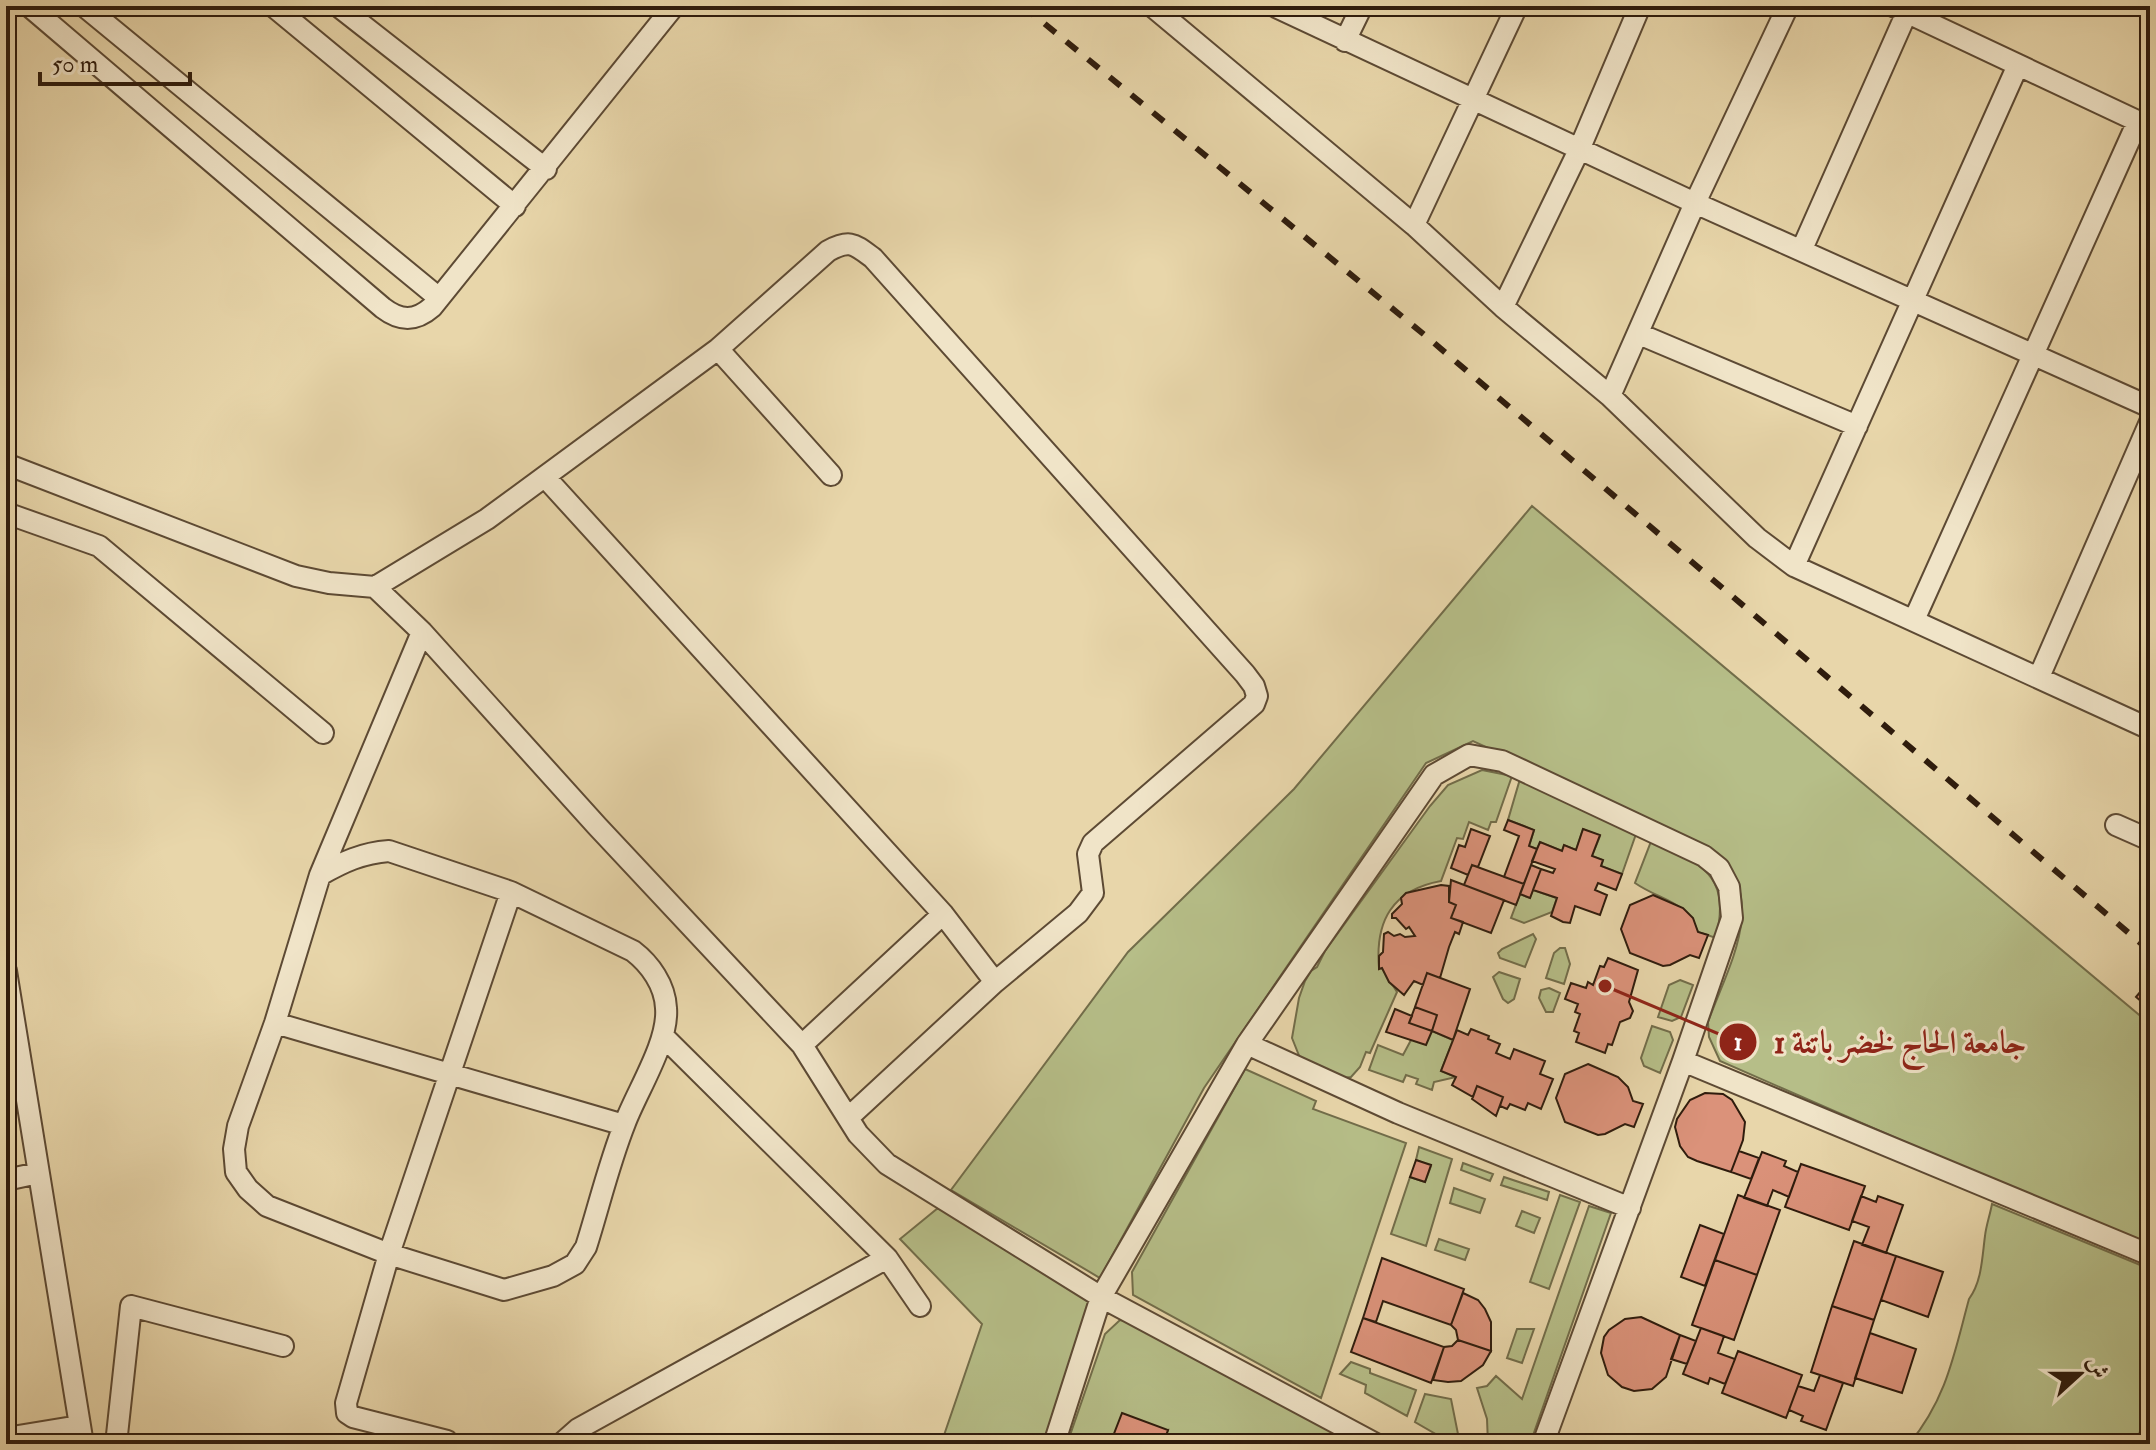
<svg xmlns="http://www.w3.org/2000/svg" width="2156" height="1450" viewBox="0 0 2156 1450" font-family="'IM FELL Double Pica',Amiri,serif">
<rect width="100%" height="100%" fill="#e8d6aa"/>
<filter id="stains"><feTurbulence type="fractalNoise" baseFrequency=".0025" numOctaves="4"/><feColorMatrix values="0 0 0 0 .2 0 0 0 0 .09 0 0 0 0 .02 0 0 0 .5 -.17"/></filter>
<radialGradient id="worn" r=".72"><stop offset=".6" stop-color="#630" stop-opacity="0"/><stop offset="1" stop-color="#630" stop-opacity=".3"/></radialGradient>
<path fill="#b6be88" stroke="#726d4a" stroke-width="2" d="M 1532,506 L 2150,1024 L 2150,1249 L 1720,1061 L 1709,1037 L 1708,1022 C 1728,966 1769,901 1716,852 L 1473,741 L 1426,763 L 1204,1088 L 1100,1278 L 951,1190 L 1128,952 L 1294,789 Z
M 1482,770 L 1512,776 L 1496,822 L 1491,822 L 1488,830 L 1469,822 L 1463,839 L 1457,838 L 1441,881 C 1392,890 1375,921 1379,968 L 1382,968 L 1397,992 L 1370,1053 L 1366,1052 L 1360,1067 L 1351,1077 L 1343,1078 L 1300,1058 L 1292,1038 L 1299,998 L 1305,981 L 1311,971 L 1317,967 L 1325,951 L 1430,806 L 1448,785 Z
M 1520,779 L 1636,834 L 1622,874 L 1601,866 L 1603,860 L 1592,856 L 1600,836 L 1583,829 L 1576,850 L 1564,845 L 1562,851 L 1540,842 L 1537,849 L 1529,846 L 1534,830 L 1508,820 Z
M 1652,839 C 1702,866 1731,873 1716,938 L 1698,932 C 1686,900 1661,901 1635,883 Z
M 1533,890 L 1557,898 L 1552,912 L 1524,923 L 1511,918 L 1520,894 L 1530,898 Z
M 1533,934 L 1536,939 L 1525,967 L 1500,958 L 1498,953 L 1502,949 Z
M 1560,948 L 1565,948 L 1570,964 L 1564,984 L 1546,978 L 1554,953 Z
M 1499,972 L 1520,979 L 1514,999 L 1508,1003 L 1503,999 L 1493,977 Z
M 1680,980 L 1693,985 L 1681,1017 L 1672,1021 L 1658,1017 L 1669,985 Z
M 1549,988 L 1560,993 L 1553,1012 L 1546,1012 L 1539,998 L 1541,990 Z
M 1652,1026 L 1670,1032 L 1673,1040 L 1660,1073 L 1644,1066 L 1641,1058 Z
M 1432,1031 L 1453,1040 L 1441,1071 L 1456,1077 L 1434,1082 L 1432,1090 L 1416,1084 L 1418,1079 L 1406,1075 L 1403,1082 L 1369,1070 L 1378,1045 L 1403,1055 L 1411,1040 Z
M 1245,1069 L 1316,1101 L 1313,1109 L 1406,1143 L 1321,1398 L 1133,1295 L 1132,1272 Z
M 1419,1147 L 1452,1159 L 1426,1246 L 1391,1234 L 1410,1177 L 1425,1182 L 1431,1166 L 1416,1160 Z
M 1463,1163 L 1493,1174 L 1490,1181 L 1461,1170 Z
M 1504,1177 L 1549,1192 L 1547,1200 L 1501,1185 Z
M 1454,1188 L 1485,1199 L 1480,1213 L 1450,1203 Z
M 1560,1195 L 1580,1202 L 1549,1289 L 1530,1282 Z
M 1992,1204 L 2150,1269 L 2150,1399 L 2136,1444 L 1909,1444 C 1947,1398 1954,1354 1969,1299 C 1982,1281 1982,1258 1985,1236 C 1986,1226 1990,1215 1992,1204 Z
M 1589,1206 L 1611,1213 L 1530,1444 L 1488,1444 L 1487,1419 L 1477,1388 L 1487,1386 L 1496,1376 L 1522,1399 Z
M 938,1208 L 1093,1300 L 1045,1444 L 941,1444 L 982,1324 L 900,1239 Z
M 1522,1211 L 1540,1218 L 1534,1233 L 1516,1226 Z
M 1439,1239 L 1469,1249 L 1465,1260 L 1435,1250 Z
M 1120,1320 L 1132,1322 L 1357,1444 L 1163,1444 L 1168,1430 L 1110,1444 L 1067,1444 L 1105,1334 Z
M 1517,1329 L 1534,1329 L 1522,1363 L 1507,1358 Z
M 1351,1362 L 1370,1369 L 1370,1373 L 1416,1390 L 1407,1416 L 1365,1393 L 1366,1385 L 1340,1374 Z
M 1425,1394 L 1451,1399 L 1460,1444 L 1453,1444 L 1415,1422 Z"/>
<path fill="#db927a" stroke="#2f1c0d" stroke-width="2" d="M 1508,820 L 1534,830 L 1529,846 L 1537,849 L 1524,884 L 1504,877 L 1519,836 L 1504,830 Z
M 1471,829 L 1490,836 L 1478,867 L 1472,865 L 1468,875 L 1451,868 L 1459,845 L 1465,847 Z
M 1583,829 L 1600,835 L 1592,856 L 1603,860 L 1601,866 L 1622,874 L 1616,890 L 1598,883 L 1595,890 L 1607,895 L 1600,915 L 1575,906 L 1570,923 L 1563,922 L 1551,916 L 1557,898 L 1533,890 L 1541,869 L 1553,873 L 1555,869 L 1532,861 L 1540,842 L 1562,851 L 1564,845 L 1576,850 Z
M 1472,865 L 1524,884 L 1516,905 L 1464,885 Z
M 1531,865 L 1541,869 L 1530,898 L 1520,894 Z
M 1451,880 L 1504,900 L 1491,933 L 1451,918 L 1456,905 L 1449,902 Z
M 1441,885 L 1449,886 L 1449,902 L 1456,905 L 1451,918 L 1463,922 L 1459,934 L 1455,932 L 1449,947 L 1440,978 L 1427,973 L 1423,985 L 1414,981 L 1404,995 L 1389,982 L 1382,968 L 1379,969 L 1379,956 L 1383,952 L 1384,934 L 1388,932 L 1394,936 L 1400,934 L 1405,937 L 1415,936 L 1409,927 L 1406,929 L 1396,918 L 1392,918 L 1392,914 L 1402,904 L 1401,898 L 1406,893 Z
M 1653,895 L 1683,908 L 1693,918 L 1698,932 L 1708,935 L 1699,958 L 1690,955 L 1670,965 L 1663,966 L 1630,953 L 1621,929 L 1630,905 Z
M 1608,958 L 1638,970 L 1629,1002 L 1633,1011 L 1630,1018 L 1620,1022 L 1612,1045 L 1608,1044 L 1605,1053 L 1576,1042 L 1579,1033 L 1574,1031 L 1580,1014 L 1575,1012 L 1578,1004 L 1565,999 L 1571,983 L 1586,988 L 1588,982 L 1593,985 L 1600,966 L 1604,967 Z
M 1427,973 L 1470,989 L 1453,1040 L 1432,1031 L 1437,1015 L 1415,1007 Z
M 2146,985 L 2150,989 L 2150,1009 L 2136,997 Z
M 1415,1007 L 1437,1015 L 1432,1031 L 1409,1023 Z
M 1395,1009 L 1412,1016 L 1409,1023 L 1432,1031 L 1426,1045 L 1386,1032 Z
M 1471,1029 L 1489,1036 L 1488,1039 L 1500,1044 L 1496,1053 L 1510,1059 L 1514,1049 L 1545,1061 L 1540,1074 L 1553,1079 L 1541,1109 L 1528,1103 L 1525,1110 L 1510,1104 L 1507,1109 L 1500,1106 L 1503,1097 L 1477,1086 L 1473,1097 L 1452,1085 L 1456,1077 L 1441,1071 L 1457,1030 L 1468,1035 Z
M 1588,1064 L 1618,1077 L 1628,1087 L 1633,1101 L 1643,1104 L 1634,1127 L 1625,1124 L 1605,1134 L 1598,1135 L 1565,1122 L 1556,1098 L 1565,1074 Z
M 1477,1086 L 1503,1097 L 1496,1116 L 1472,1099 Z
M 1705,1093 L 1723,1094 L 1732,1100 L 1745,1122 L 1743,1140 L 1731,1172 L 1697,1161 L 1688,1157 L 1680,1146 L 1675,1127 L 1677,1119 L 1690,1100 Z
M 1739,1151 L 1759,1158 L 1751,1179 L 1731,1172 Z
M 1762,1152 L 1786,1161 L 1784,1166 L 1798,1172 L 1789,1197 L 1773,1190 L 1767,1206 L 1744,1198 Z
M 1416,1160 L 1431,1165 L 1425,1182 L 1410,1177 Z
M 1801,1164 L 1865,1186 L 1849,1230 L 1785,1207 Z
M 1738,1195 L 1780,1210 L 1757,1275 L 1715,1260 Z
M 1861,1196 L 1876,1202 L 1878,1196 L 1903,1205 L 1886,1253 L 1862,1245 L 1869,1227 L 1852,1221 Z
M 1700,1225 L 1724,1234 L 1705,1286 L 1681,1277 Z
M 1854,1241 L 1896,1256 L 1874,1320 L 1832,1306 Z
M 1896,1256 L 1943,1272 L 1928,1317 L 1881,1300 Z
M 1382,1258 L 1464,1289 L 1451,1325 L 1383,1301 L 1376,1322 L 1363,1318 Z
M 1715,1260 L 1757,1275 L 1734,1340 L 1692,1325 Z
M 1463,1293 L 1478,1300 L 1485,1309 L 1491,1322 L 1491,1351 L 1458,1340 L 1456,1330 L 1451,1325 Z
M 1832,1306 L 1874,1320 L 1853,1386 L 1811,1372 Z
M 1641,1317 L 1680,1335 L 1666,1377 L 1652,1389 L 1634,1391 L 1622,1387 L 1608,1375 L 1601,1353 L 1604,1337 L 1609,1330 L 1625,1319 Z
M 1363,1318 L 1444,1347 L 1431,1383 L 1351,1352 Z
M 1701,1328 L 1724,1336 L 1718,1353 L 1735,1359 L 1725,1384 L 1710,1378 L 1708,1384 L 1683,1374 Z
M 1870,1333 L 1916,1349 L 1902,1393 L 1855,1378 Z
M 1680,1335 L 1696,1341 L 1687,1364 L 1671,1359 Z
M 1458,1340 L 1491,1351 L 1483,1365 L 1461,1381 L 1448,1382 L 1433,1380 L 1444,1347 L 1452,1346 Z
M 1738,1351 L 1802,1375 L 1786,1418 L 1722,1393 Z
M 1820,1375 L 1843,1383 L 1826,1430 L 1801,1421 L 1803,1416 L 1789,1410 L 1798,1386 L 1814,1391 Z
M 1122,1413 L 1168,1430 L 1163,1444 L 1110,1444 Z"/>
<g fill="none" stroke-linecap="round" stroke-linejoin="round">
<defs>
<path id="minor" d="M 29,6 L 383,308 C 400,321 415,322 432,307 L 674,6
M 84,6 L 439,298
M 273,6 L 515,206
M 338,6 L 546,169
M 1152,6 L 1414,225 L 1503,307 L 1610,396 L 1757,538 L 1794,566 L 2150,729
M 1274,6 L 1695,203 L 2150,407
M 1893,6 L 2150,127
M 1345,41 L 1362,6
M 1414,225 L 1517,6
M 1802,249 L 1907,12
M 1503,307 L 1579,150 L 1640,6
M 1639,334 L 1857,426
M 718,349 L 831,475
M 1610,396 L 1695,203 L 1788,6
M 6,464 L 296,576 L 329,583 L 375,587 L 422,632 L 597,826 L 802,1045 L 858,1134 L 887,1164 L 1101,1297 L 1376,1444
M 545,477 L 943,914 L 995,982
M 6,513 L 99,546 L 323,733
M 1794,566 L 2018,65
M 375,587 L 487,519 L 718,349 L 828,251 C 850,239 854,244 873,258 L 1245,674 L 1254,686 L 1257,696 L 1254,704 L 1093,843 L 1088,854 L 1093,893 L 1078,913 L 995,982 L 849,1117
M 1914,620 L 2138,121
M 2039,677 L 2150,422
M 2116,825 L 2150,840
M 320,875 C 343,862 362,853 389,851 L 511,892 L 633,951 C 650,964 665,985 666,1008 C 669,1042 637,1091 625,1123 C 609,1163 599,1206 586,1247 L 575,1264 L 553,1276 L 504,1290 L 389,1254 L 267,1206 L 248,1189 L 236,1172 L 234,1149 L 238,1126 L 275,1023 L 320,875 L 422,632
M 6,971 L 83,1444
M 275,1023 L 624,1125
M 663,1036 L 887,1258 L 920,1306
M 1247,1044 L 1398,1113 L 1630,1208
M 802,1045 L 943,914
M 1683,1061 L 2150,1255
M 6,1180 L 38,1173
M 6,1438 L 79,1426
M 116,1444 L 131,1306 L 283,1346
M 449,1444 L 447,1441 L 353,1417 L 347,1413 L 346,1403 L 389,1254 L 511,892
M 561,1444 L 578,1429 L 887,1258
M 1054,1444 L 1101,1297 L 1247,1044 L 1434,775 L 1469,755 L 1502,761 L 1704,856 L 1719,868 L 1729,887 L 1732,918 L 1683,1061 L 1543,1444
M 2150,1444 L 2150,1443"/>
</defs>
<use href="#minor" stroke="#5d4a34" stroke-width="24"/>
<use href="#minor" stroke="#f0e4c8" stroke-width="20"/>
<path stroke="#2f1c0d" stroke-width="6" stroke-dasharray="14 14" stroke-linecap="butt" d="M 1023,6 L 1427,337 L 2150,951"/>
</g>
<path fill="none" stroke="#8f2418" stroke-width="3" d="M1605 986L1738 1042"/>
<g fill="#8f2418" stroke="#f0e4c8" stroke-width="3">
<circle cx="1605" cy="986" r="8"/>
<circle cx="1738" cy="1042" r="20"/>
</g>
<g font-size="24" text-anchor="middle" font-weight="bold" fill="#fff">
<text x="1738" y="1050">1</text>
</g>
<g font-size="32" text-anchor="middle" font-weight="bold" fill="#8f2418" stroke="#f0e4c8" stroke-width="6" stroke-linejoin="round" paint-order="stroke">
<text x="1900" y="1053">جامعة الحاج لخضر باتنة 1</text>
</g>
<rect width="2156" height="1450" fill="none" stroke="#e8d6aa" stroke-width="32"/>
<rect x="8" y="8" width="2140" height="1434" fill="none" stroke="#2f1c0d" stroke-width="4"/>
<rect x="16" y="16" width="2124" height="1418" fill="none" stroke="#2f1c0d" stroke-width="2"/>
<g transform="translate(2080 1374) rotate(69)" stroke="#f0e4c8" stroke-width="6" paint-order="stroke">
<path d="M0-6L14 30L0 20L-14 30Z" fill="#2f1c0d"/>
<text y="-12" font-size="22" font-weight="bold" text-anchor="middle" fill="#2f1c0d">ش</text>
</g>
<path d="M40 72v12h150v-12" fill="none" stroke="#2f1c0d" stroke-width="4"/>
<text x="52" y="72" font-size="24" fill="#2f1c0d" stroke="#f0e4c8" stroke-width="6" paint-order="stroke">50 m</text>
<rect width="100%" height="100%" filter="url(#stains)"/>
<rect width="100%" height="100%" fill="url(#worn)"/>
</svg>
